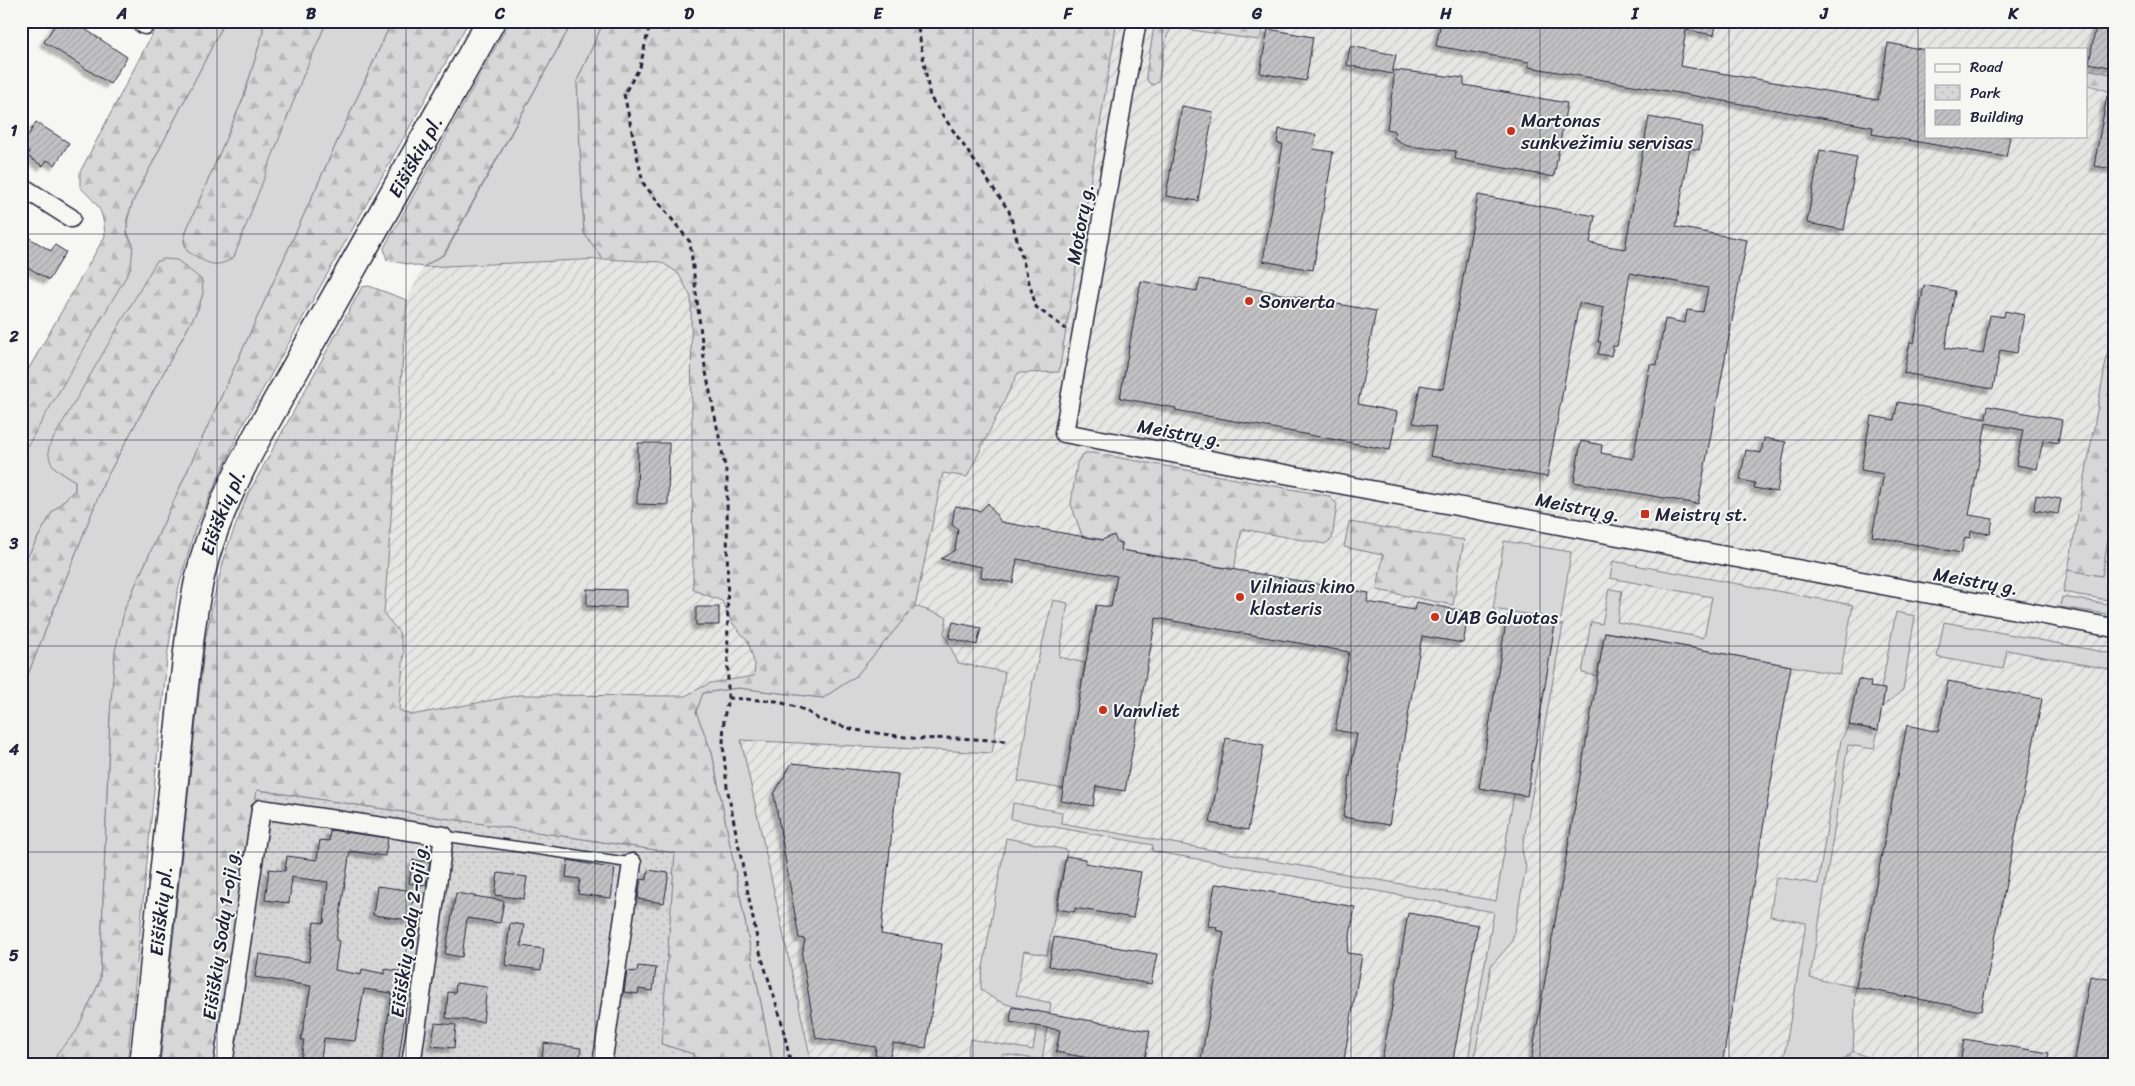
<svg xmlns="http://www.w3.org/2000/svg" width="2135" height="1086" viewBox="0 0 2135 1086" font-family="Sriracha,sans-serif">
<defs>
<pattern id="industrial-furrows" width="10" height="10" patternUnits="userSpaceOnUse" patternTransform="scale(1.25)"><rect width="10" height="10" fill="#e6e6e4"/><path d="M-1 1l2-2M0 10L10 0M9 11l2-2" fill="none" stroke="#c5c5c4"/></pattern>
<pattern id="forest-firs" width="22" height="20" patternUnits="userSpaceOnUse" patternTransform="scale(1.25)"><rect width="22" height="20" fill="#d7d7d7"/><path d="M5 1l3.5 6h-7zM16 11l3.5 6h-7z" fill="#b8b8b9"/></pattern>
<pattern id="park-dots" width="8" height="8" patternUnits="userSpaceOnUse" patternTransform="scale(1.25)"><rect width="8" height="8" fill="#d7d7d7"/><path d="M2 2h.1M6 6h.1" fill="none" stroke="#b8b8b9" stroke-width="1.8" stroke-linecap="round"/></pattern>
<pattern id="building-hatch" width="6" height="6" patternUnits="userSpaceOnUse" patternTransform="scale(1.25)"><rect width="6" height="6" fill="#c2c2c4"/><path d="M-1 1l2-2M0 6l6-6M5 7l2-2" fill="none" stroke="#a6a6a9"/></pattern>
<filter id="shadow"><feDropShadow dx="-4.5" dy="4.5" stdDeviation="1" flood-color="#0004"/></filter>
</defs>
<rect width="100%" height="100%" fill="#f6f6f2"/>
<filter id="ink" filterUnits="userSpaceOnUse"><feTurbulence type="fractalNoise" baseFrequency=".02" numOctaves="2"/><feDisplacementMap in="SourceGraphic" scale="10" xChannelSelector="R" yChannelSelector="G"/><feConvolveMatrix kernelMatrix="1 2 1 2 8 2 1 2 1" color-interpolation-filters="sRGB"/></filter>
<g filter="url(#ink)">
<path fill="url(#industrial-furrows)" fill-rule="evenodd" d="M 1117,21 L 2114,21 L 2114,1065 L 1886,1065 L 1853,1051 L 1838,1065 L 812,1065 L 741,740 L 992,753 L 958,663 L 944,633 L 946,617 L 915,606 L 943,472 L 967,476 L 1018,372 L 1059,372 ZM 1926,49 L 2086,49 L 2086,136 L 1926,136 ZM 1086,453 L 1093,453 L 1329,496 L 1334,499 L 1325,544 L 1242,529 L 1235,569 L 1121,549 L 1122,543 L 1112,536 L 1106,540 Z
M 603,259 L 661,262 L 678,273 L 691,297 L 722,601 L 733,624 L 748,641 L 755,665 L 754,676 L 710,683 L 685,696 L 520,695 L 411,715 L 399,710 L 404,652 L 384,615 L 407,300 L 423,267 Z"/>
<path fill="#d7d7d7" stroke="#7c7c89" d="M 225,21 L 263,21 L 263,33 L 243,99 L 187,229 L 184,241 L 187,251 L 303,76 L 327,21 L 392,21 L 125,608 L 110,715 L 100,981 L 76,1033 L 57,1053 L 54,1065 L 27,1065 L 21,1059 L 21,692 L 104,482 L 198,309 L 203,293 L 54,467 L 75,481 L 75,490 L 53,511 L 21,568 L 21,457 L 133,244 C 123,229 128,217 133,201 Z
M 573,21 L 604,21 L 577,81 L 584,233 L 603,259 L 423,267 L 445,254 Z
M 1504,541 L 1571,552 L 1561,619 L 1493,609 Z
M 2104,560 L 2114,562 L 2114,601 L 2063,592 L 2068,570 L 2101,576 Z
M 1613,561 L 1853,605 L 1840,675 L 1606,632 L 1597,676 L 1582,673 L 1591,622 L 1602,624 L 1609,589 L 1622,591 L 1617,622 L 1704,638 L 1712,597 L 1610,578 Z
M 2062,597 L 2114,605 L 2114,615 L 2060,607 Z
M 1053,600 L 1068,603 L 1059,657 L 1085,663 L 1064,789 L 1018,781 L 1033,681 Z
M 915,606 L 947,617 L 944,633 L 958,663 L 1005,672 L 992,753 L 741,740 L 812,1065 L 773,1065 L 712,753 L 696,712 L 703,693 L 738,688 L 823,698 L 856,676 Z
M 1896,612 L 1915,616 L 1903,690 L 1882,707 L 1885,690 L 1881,689 Z
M 1944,622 L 2114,654 L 2114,670 L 2007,650 L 2003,669 L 1937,657 Z
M 1555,624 L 1563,625 L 1522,850 L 1526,867 L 1512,942 L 1491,966 L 1473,1065 L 1467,1065 L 1494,912 L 1152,851 L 1153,845 L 1011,819 L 1013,803 L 1062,812 L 1061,823 L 1496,901 L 1514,793 L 1527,795 Z
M 1849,725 L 1878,730 L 1874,749 L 1848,745 L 1810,978 L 1856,987 L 1853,1051 L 1838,1065 L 1783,1065 L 1806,923 L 1770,916 L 1776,877 L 1818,884 L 1841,740 Z
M 1006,838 L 1067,850 L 1047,955 L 1024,951 L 1016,995 L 1051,1003 L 1042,1060 L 1003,1054 L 1000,1065 L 966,1065 L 970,1039 L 1033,1050 L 1039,1011 C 1018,1008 996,1004 981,989 L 981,979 Z"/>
<path fill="url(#forest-firs)" stroke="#7c7c89" d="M 159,21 L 225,21 L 133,201 L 127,219 L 127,235 L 133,244 L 131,268 L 21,457 L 21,382 L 105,236 C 103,208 99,206 80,187 L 80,172 Z
M 263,21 L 327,21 L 303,76 L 234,257 C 214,271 206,262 187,251 L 184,241 L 187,229 L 243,99 L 263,33 Z
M 392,21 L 469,21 L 240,430 L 195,529 L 177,594 L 167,658 L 127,1065 L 54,1065 L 57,1053 L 76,1032 L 100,981 L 110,715 L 115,651 L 125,608 Z
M 510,21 L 573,21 L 444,254 L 423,267 L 387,260 L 384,248 Z
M 604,21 L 1117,21 L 1059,372 L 1018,373 L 967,477 L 943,473 L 915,606 L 856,676 L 823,698 L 738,688 L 703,693 L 696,712 L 712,753 L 773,1065 L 692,1065 L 693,1054 L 661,1044 L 674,853 L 257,790 L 218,1065 L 160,1065 L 192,757 L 205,641 L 214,597 L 227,548 L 247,496 L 362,287 L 369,286 L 407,300 L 384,614 L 399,632 L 404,652 L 399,710 L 411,715 L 520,695 L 685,696 L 710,683 L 754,676 L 755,665 L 748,641 L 733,624 L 722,601 L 693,590 L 691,297 L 678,273 L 661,262 L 603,259 L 584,233 L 577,81 Z
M 1155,21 L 1263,21 L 1262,34 L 1258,40 L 1172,27 L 1167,36 L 1158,82 L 1153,85 L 1148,82 L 1146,75 Z
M 2088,69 L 2114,75 L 2114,93 L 2086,84 Z
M 164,259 L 177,260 L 202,280 L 203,293 L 198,309 L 104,482 L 21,692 L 21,568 L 53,511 L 75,490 L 75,481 C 58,470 47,468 49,446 L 156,262 Z
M 2114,317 L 2114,503 L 2102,576 L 2068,570 Z
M 1086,453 L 1093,453 L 1329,496 L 1337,504 L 1332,539 L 1325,544 L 1242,529 L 1234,569 L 1121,550 L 1122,543 L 1116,542 L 1112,536 L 1106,540 L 1082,536 L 1071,504 L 1077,463 L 1081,456 Z
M 1349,522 L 1464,540 L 1453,605 L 1377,590 L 1383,555 L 1344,547 Z
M 1853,1051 L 1886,1065 L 1838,1065 Z"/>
<path fill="url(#park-dots)" stroke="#7c7c89" d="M 257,790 L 675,853 L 661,1044 L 693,1054 L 692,1065 L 218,1065 Z"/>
<path fill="url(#building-hatch)" stroke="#22223b" filter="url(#shadow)" d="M 57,21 L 73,21 L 127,57 L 110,84 L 44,42 Z
M 1441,21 L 1717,21 L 1714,35 L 1686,30 L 1680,66 L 1878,100 L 1888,43 L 1926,50 L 1926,136 L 2010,136 L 2006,157 L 1872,134 L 1873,127 L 1529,67 L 1529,62 L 1436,46 Z
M 2097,21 L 2114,21 L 2114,68 L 2089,63 Z
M 1268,29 L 1313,37 L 1306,81 L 1260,73 Z
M 1350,46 L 1396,55 L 1392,74 L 1347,65 Z
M 1395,70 L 1464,78 L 1464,85 L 1567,103 L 1554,177 L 1455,159 L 1456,151 L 1407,146 L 1394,138 L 1395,131 L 1387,129 Z
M 2107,96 L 2114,97 L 2114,169 L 2094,166 Z
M 1182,106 L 1213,112 L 1198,201 L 1166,196 Z
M 1649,117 L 1703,127 L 1699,150 L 1690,148 L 1676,227 L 1747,240 L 1698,504 L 1574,482 L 1581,441 L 1602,445 L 1601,453 L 1633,459 L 1650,364 L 1657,365 L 1665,319 L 1685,323 L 1687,310 L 1703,312 L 1708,288 L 1630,273 L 1617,346 L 1613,346 L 1611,356 L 1598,354 L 1601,342 L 1598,342 L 1604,308 L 1579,303 L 1547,477 L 1430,456 L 1436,427 L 1413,423 L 1420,385 L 1443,389 L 1478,195 L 1595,216 L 1590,243 L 1625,249 Z
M 36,122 L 69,143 L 55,165 L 47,160 L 43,166 L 27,156 L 30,153 L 21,148 Z
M 1279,129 L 1316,135 L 1313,149 L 1333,152 L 1313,270 L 1263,261 L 1283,144 L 1277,143 Z
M 1820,150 L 1857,157 L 1844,230 L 1807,223 Z
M 26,236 L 51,251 L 55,245 L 66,252 L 49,280 L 21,263 L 21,244 Z
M 1200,279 L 1376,311 L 1358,404 L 1397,412 L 1390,450 L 1175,410 L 1176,408 L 1120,398 L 1141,281 L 1197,291 Z
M 1924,285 L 1955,291 L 1945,348 L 1983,354 L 1990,315 L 2004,317 L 2005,311 L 2024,315 L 2017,353 L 2000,350 L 1993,389 L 1904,373 L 1910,342 L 1914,343 Z
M 1898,402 L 1986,419 L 1988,406 L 2062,420 L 2058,443 L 2043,440 L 2037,469 L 2016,465 L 2023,430 L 1986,423 L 1969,515 L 1993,519 L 1990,534 L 1971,531 L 1970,538 L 1965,537 L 1961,553 L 1872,536 L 1884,474 L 1861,470 L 1871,416 L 1894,420 Z
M 1764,438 L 1786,442 L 1777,492 L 1754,488 L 1755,483 L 1740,480 L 1746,450 L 1761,453 Z
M 638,443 L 669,443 L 668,505 L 637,504 Z
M 2036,495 L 2061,499 L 2058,514 L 2034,510 Z
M 988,503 L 1001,522 L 1102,540 L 1114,535 L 1117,542 L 1122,543 L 1121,550 L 1369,593 L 1367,602 L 1414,610 L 1416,602 L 1469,612 L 1463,643 L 1422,636 L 1389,825 L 1343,817 L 1357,734 L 1335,730 L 1349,652 L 1156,618 L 1125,791 L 1096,786 L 1093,806 L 1061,801 L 1096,605 L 1111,607 L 1117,576 L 1017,559 L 1013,583 L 981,577 L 982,567 L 941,559 L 955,550 L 958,529 L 952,525 L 955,506 L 980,511 Z
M 587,589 L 626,590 L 626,608 L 587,606 Z
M 696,607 L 719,607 L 719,625 L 696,625 Z
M 1507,616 L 1555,624 L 1527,796 L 1479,788 Z
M 953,622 L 981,628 L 977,645 L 949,638 Z
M 1605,632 L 1791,666 L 1722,1065 L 1556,1065 L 1531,1061 Z
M 1858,679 L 1871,682 L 1870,687 L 1885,689 L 1878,730 L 1849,725 Z
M 1948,681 L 2042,699 L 1981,1011 L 1856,987 L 1907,725 L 1938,732 Z
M 1226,738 L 1264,745 L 1248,830 L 1210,823 Z
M 792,763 L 898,774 L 881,934 L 942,944 L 926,1048 L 893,1043 L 890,1057 L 875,1055 L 876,1047 L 816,1038 L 802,956 L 805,939 L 799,938 L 774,794 Z
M 330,830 L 388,838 L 385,856 L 350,851 L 336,940 L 339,941 L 335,970 L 361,975 L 362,969 L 385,974 L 385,969 L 411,973 L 398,1065 L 381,1065 L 392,993 L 364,989 L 355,1041 L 324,1038 L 320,1065 L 300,1065 L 304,1040 L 301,1040 L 311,986 L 255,977 L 259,954 L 309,962 L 314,922 L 324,923 L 328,882 L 292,877 L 289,903 L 265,900 L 269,869 L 285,871 L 287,856 L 317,860 L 320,840 L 329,841 Z
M 1066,856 L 1085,859 L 1085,863 L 1141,872 L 1133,918 L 1075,908 L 1074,912 L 1057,909 Z
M 413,860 L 430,862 L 426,885 L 409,883 Z
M 568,860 L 615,869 L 611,898 L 578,894 L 580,879 L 566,877 Z
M 648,870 L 669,873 L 664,903 L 638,899 L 641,879 L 647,880 Z
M 498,873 L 527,877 L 524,899 L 495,895 Z
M 1215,884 L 1224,885 L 1225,884 L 1355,907 L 1347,953 L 1362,955 L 1343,1065 L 1200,1065 L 1224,932 L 1216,930 L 1217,927 L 1208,926 Z
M 377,886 L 414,891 L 410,920 L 373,915 Z
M 456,893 L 504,901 L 500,923 L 467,918 L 462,957 L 445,954 Z
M 1408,913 L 1478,925 L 1452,1065 L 1381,1065 L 1398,975 Z
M 510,923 L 524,925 L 521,946 L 544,949 L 541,970 L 505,965 Z
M 1054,937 L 1157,954 L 1151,984 L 1049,966 Z
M 638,966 L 656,968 L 653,991 L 639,989 L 638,994 L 624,992 L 627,971 L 637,972 Z
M 2090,976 L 2114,980 L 2114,1065 L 2074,1065 Z
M 456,983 L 487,987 L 483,1022 L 446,1018 L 448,992 L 455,993 Z
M 1012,1007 L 1150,1031 L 1144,1065 L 1126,1065 L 1056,1052 L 1060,1030 L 1010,1022 Z
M 435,1023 L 456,1025 L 454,1048 L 432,1046 Z
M 1964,1039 L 2049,1053 L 2047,1065 L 1960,1065 Z
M 544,1043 L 581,1048 L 579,1065 L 541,1065 Z"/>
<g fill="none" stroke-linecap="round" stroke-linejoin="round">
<defs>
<path id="lane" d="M 444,836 L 632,863"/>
<path id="street" d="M 139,21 L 145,25
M 1137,21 L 1064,433 L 2114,628
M 21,186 L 71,218
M 223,1065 L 261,809 L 444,836 L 411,1065
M 602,1065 L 632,863"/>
<g id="primary">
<path id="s1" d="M 144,1065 L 184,686 C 189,644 193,599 205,557 C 217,515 236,476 257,437 L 491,21"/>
</g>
</defs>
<use href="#lane" stroke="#22223b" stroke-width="12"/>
<use href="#street" stroke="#22223b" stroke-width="21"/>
<use href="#primary" stroke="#22223b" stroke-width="31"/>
<path stroke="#22223b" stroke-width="3" stroke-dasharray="5 4" stroke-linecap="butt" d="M 656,21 L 648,32 L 640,67 L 624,94 L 643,183 L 690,242 L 705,367 L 727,476 L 728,698 L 724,718 L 723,744 L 727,787 L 759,949 L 781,1019 L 791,1065
M 913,21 L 918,28 L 930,97 L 1009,211 L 1036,307 L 1066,329
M 728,698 L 776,701 L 805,710 L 818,719 L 855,730 L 883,734 L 920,739 L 955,738 L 1009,741"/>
<use href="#lane" stroke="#f6f6f2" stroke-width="9"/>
<use href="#street" stroke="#f6f6f2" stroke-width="18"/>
<use href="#primary" stroke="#f6f6f2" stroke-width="28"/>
</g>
</g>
<path fill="none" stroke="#22223b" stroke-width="1" stroke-opacity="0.55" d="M 217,21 L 217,1065M 406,21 L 406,1065M 595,21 L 595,1065M 784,21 L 784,1065M 973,21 L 973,1065M 1162,21 L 1162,1065M 1351,21 L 1351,1065M 1540,21 L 1540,1065M 1729,21 L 1729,1065M 1918,21 L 1918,1065M 21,234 L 2114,234M 21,440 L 2114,440M 21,646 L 2114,646M 21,852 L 2114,852"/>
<g fill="#c8321e" stroke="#f6f6f2" stroke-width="2">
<circle cx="1511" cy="131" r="5"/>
<circle cx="1249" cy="301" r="5"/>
<rect x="1640" y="509" width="10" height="10" rx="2.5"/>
<circle cx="1240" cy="597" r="5"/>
<circle cx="1435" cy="617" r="5"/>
<circle cx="1103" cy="710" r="5"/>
</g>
<g text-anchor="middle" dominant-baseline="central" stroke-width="4" stroke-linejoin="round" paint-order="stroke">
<g font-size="19" fill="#22223b" stroke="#f6f6f2" text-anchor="start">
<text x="1521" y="120">Martonas<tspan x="1521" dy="22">sunkvežimiu servisas</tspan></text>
<text x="1259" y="301">Sonverta</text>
<text x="1655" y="514">Meistrų st.</text>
<text x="1250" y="586">Vilniaus kino<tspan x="1250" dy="22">klasteris</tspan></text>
<text x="1445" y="617">UAB Galuotas</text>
<text x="1113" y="710">Vanvliet</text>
</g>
<g font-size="19" fill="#22223b" stroke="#f6f6f2">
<text stroke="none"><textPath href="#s1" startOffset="965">Eišiškių pl.</textPath></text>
<text transform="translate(1080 224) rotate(-80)">Motorų g.</text>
<text transform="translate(1180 433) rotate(10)">Meistrų g.</text>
<text transform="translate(1578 507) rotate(11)">Meistrų g.</text>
<text stroke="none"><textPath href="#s1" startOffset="560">Eišiškių pl.</textPath></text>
<text transform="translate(1976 581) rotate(10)">Meistrų g.</text>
<text stroke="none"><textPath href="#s1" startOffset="155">Eišiškių pl.</textPath></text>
<text transform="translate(409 930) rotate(-82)">Eišiškių Sodų 2-oji g.</text>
<text transform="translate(221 934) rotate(-82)">Eišiškių Sodų 1-oji g.</text>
</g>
</g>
<rect width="2135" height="1086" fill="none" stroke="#f6f6f2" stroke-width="55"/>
<rect x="1925" y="48" width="162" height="90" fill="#f6f6f2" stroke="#a1a1a9"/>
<rect x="1935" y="64" width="25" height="8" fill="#f6f6f2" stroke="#a1a1a9"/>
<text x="1970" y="72" font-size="15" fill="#22223b">Road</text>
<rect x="1935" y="85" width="25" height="15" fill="url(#park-dots)" stroke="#a1a1a9"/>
<text x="1970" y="98" font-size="15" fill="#22223b">Park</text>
<rect x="1935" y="110" width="25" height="15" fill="url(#building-hatch)" stroke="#a1a1a9"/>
<text x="1970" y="122" font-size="15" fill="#22223b">Building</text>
<rect x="28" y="28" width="2080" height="1030" fill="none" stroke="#22223b" stroke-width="2"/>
<g font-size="16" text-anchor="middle" font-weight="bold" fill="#22223b">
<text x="122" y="19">A</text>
<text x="311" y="19">B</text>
<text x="500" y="19">C</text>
<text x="689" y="19">D</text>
<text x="878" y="19">E</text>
<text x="1068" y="19">F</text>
<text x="1257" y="19">G</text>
<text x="1446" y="19">H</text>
<text x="1635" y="19">I</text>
<text x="1824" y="19">J</text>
<text x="2013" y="19">K</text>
<text x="14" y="136">1</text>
<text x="14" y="342">2</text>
<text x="14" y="549">3</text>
<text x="14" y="755">4</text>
<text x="14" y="961">5</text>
</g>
</svg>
